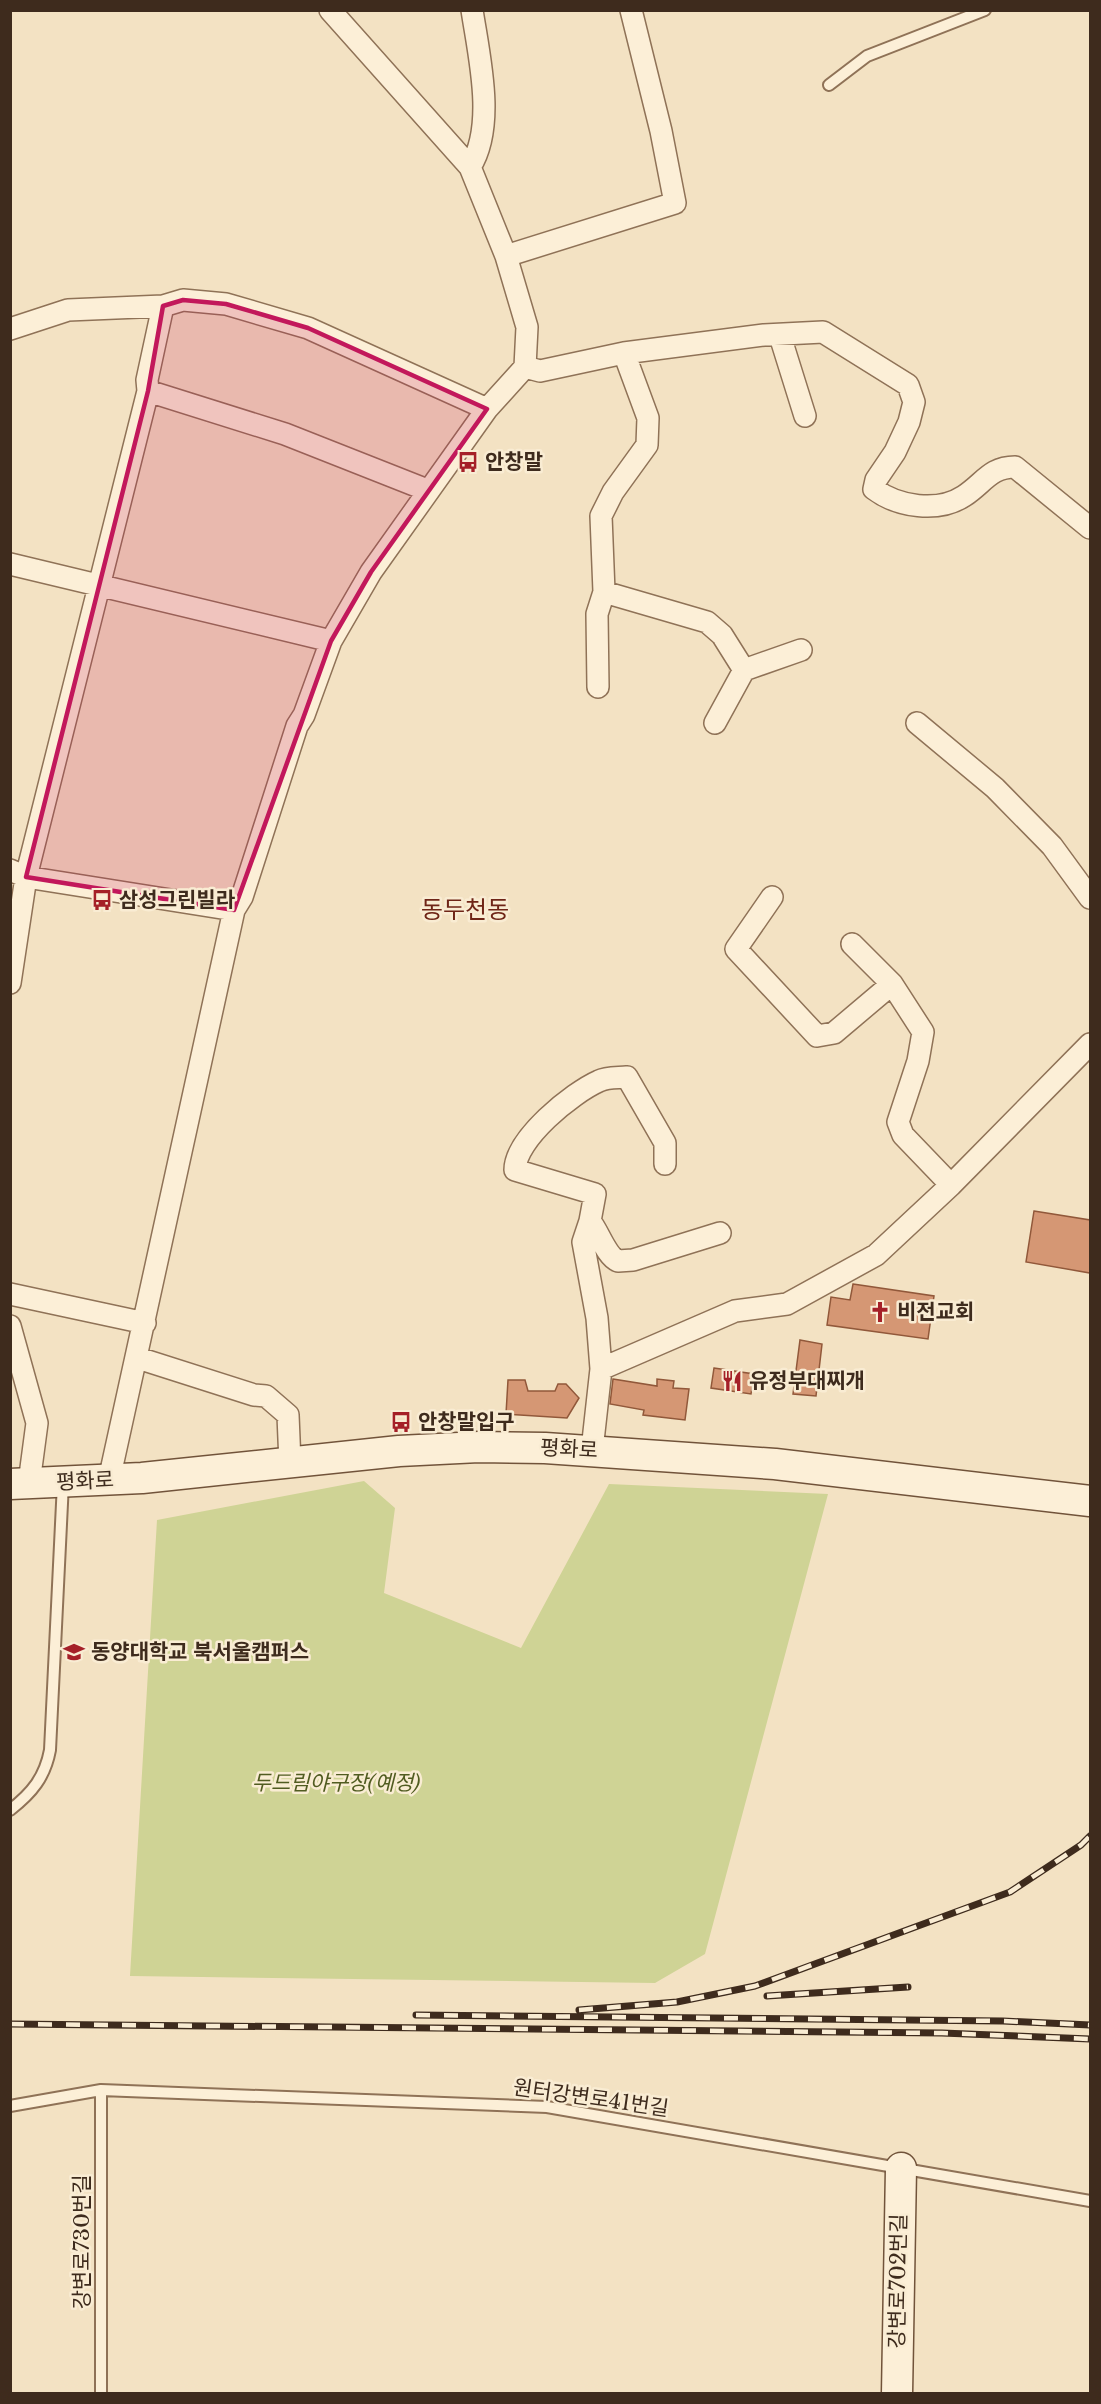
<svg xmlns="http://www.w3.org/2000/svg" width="1101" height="2404" viewBox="0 0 1101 2404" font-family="'Libre Baskerville','Noto Sans KR',serif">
<rect width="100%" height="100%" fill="#f3e2c3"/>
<path fill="#cfd395" d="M 364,1481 L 395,1508 L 384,1593 L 521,1648 L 609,1484 L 828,1494 L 705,1954 L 655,1983 L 130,1976 L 157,1520 Z"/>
<path fill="#d59774" stroke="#91583a" stroke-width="1.5" d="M 1034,1211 L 1090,1220 L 1090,1273 L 1026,1262 Z
M 853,1284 L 934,1296 L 928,1339 L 827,1325 L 831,1297 L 850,1300 Z
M 800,1340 L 822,1344 L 816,1396 L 793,1394 Z
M 714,1368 L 754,1374 L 751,1394 L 711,1388 Z
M 613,1379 L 657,1386 L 657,1379 L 674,1381 L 673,1388 L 689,1389 L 685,1420 L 643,1415 L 644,1410 L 610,1404 Z
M 508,1380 L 525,1380 L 528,1391 L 555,1391 L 558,1384 L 566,1384 L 579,1398 L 567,1418 L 506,1414 Z"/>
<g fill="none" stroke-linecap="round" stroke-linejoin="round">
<defs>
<path id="lane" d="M 829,85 L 867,56 L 985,10
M 10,1810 C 32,1793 45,1777 50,1750 L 63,1483
M 10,2106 L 101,2090 L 547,2107 L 1090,2201
M 101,2394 L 101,2090"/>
<path id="street" d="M 470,167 C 496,126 479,56 472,10
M 506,256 L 675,203 L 661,131 L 631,10
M 10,329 L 68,310 L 163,306 L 183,300 L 226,304 L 308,328 L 487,409
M 780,336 L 805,416
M 525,367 L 540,371 L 624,353 L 764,335 L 823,332 L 908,385 L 914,402 L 909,422 L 895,452 L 876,480 L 874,489 C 898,507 938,513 964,496 C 984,483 990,467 1015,467 L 1090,528
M 148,391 L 285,434 L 427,490
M 10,564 L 331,641
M 604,592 L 707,622 L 722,635 L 744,670
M 598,687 L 597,614 L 604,592 L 601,516 L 613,492 L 647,445 L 648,418 L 624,353
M 715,723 L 744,670 L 801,650
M 917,723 L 995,788 L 1052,846 L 1090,898
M 10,870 L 26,877 L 234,910
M 772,897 L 736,949 L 817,1036 L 834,1033 L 892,984
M 852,944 L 892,984 L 923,1032 L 918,1061 L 898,1122 L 903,1135 L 951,1185
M 10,983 L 26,877 L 148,391 L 147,380 L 163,306
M 590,1221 C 599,1232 606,1256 618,1261 L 633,1260 L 720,1233
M 10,1294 L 145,1323
M 10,1326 L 37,1423 L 29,1483
M 138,1358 L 254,1395 L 266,1396 L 288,1415 L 290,1463
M 601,1369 L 735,1311 L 787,1304 L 876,1255 L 951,1185 L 1090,1044
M 592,1450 L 601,1369 L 597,1318 L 583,1242 L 590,1221 L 595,1194 L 515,1170 C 515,1139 572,1093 599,1081 C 607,1077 618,1078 627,1077 L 665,1143 L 665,1164
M 109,1480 L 234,910 L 242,897 L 297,726 L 304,715 L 331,641 L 371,572 L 487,409 L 525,367 L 527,327 L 506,256 L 470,167 L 330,10"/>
<path id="secondary" d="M 10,1484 L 142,1478 L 399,1451 L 479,1447 L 545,1448 L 775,1464 L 1090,1501
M 897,2394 L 901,2168"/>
</defs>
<use href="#lane" stroke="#8f7257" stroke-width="14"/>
<use href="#street" stroke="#8f7257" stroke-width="24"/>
<use href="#secondary" stroke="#71533a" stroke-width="33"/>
<use href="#lane" stroke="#fcefd7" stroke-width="10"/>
<use href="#street" stroke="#fcefd7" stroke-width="21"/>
<use href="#secondary" stroke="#fcefd7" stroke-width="30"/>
<defs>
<path id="rail" d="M 767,1996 L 908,1987
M 579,2010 L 677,2002 L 755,1986 L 1010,1892 L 1081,1845 L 1090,1836
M 416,2015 L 1003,2021 L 1090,2025
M 10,2024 L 942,2033 L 1090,2039"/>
</defs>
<use href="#rail" stroke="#3e2b1d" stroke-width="7"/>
<use href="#rail" stroke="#f9ecd3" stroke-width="4.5" stroke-dasharray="14" stroke-linecap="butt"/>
</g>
<path fill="#c2185b" fill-opacity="0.2" stroke="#c2185b" stroke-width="4.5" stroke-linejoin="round" d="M 183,300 L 226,304 L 308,328 L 487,409 L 371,572 L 331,641 L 234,910 L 26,877 L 148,391 L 163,306 Z"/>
<defs>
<symbol id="bus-bare" viewBox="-9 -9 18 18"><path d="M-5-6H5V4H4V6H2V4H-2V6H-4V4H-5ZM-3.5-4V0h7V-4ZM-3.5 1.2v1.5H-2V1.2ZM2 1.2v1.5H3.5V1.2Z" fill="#a52028" stroke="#f9ecd3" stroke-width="2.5" paint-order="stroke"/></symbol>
<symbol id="church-bare" viewBox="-9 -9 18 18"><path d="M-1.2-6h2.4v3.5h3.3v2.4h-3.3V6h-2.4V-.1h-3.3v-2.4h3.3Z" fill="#a52028" stroke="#f9ecd3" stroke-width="2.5" paint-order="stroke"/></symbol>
<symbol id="restaurant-bare" viewBox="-9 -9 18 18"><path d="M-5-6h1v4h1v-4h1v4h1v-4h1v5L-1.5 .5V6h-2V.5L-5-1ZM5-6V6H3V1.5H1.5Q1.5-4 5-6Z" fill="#a52028" stroke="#f9ecd3" stroke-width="2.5" paint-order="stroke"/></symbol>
<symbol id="university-bare" viewBox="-9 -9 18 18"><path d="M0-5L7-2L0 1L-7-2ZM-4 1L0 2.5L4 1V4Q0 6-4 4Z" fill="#a52028" stroke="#f9ecd3" stroke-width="2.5" paint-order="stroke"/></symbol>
</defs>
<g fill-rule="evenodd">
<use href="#bus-bare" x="453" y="447" width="30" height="30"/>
<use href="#bus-bare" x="87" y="885" width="30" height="30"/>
<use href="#church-bare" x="865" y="1297" width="30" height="30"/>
<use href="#restaurant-bare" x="717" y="1366" width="30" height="30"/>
<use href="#bus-bare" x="386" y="1407" width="30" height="30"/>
<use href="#university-bare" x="59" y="1637" width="30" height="30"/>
</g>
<g text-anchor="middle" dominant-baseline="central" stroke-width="5" stroke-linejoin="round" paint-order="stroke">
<g font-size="21" font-weight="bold" fill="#3e2b1d" stroke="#f9ecd3" text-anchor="start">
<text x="485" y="462">안창말</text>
<text x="119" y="900">삼성그린빌라</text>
<text x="897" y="1312">비전교회</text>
<text x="749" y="1381">유정부대찌개</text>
<text x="418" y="1422">안창말입구</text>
<text x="91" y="1652">동양대학교 북서울캠퍼스</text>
</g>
<g font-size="21" fill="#3e2b1d" stroke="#f9ecd3">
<text transform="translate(569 1449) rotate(3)">평화로</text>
<text transform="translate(85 1481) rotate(-3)">평화로</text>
<text transform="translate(591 2098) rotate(8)">원터강변로41번길</text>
<text transform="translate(82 2242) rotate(-90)">강변로730번길</text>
<text transform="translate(898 2281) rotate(-89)">강변로702번길</text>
</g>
<g font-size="21" font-style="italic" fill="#515c21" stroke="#f9ecd3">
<text x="336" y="1783">두드림야구장(예정)</text>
</g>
<g font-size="24" fill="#6f2517" stroke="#f9ecd3">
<text x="465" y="909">동두천동</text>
</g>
</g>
<rect width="1101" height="2404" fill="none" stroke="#3e2b1d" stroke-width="24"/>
</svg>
